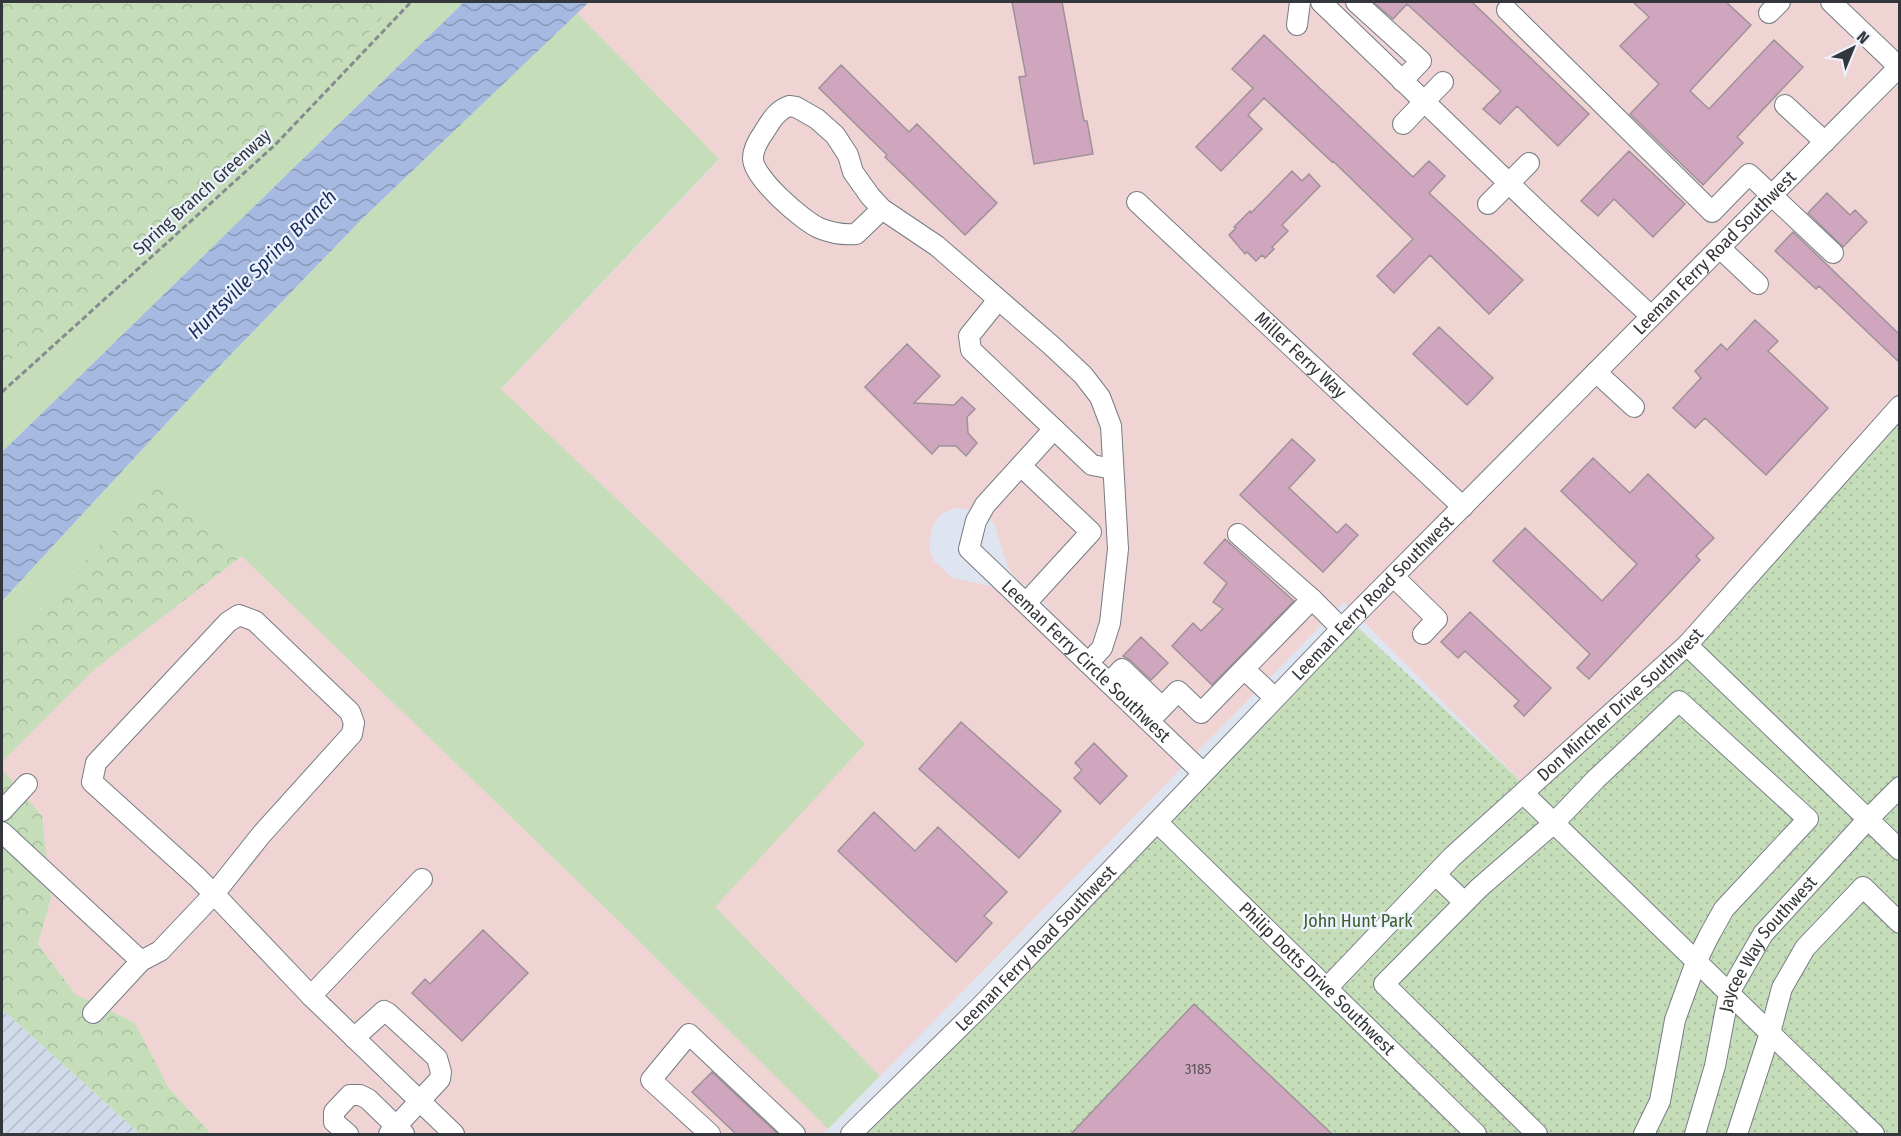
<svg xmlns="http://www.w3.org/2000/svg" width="1901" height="1136" viewBox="0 0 1901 1136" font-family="'Fira Sans Condensed',sans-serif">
<defs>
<pattern id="industrial-furrows" width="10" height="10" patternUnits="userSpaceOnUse" patternTransform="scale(1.5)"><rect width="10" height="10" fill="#d0daeb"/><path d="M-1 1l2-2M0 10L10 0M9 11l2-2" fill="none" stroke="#b3bcca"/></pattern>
<pattern id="forest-crowns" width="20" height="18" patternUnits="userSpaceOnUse" patternTransform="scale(1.5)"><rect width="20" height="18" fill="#c5deb9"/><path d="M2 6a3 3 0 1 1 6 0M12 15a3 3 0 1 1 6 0" fill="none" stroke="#aabfa0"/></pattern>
<pattern id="park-dots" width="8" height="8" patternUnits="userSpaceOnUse" patternTransform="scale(1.5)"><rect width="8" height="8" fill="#c5deb9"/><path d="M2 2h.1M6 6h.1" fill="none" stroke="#aabfa0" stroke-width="1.8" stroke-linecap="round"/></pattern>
<pattern id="water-waves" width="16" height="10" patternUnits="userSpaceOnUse" patternTransform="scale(1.5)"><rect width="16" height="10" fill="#a6bae1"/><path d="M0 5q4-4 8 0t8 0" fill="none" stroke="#8898b7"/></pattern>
</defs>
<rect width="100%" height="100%" fill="#dfe5f0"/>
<path fill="#efd4d3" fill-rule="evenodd" d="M 589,2 L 1899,2 L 1899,406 L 1687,645 L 1529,789 L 1344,602 L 880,1076 L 714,907 L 501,389 L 719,160 L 577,13 ZM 955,508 L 978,510 L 988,516 L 995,526 L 1008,568 L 1016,578 L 1049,608 L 1035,623 L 1005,595 L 990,586 L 953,578 L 934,561 L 929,549 L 932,528 L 939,516 Z
M 242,556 L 629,931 L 828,1129 L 822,1134 L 211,1134 L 168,1087 L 135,1023 L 75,994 L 38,944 L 51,898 L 42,816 L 2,769 L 2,762 L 95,669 Z"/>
<path fill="url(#industrial-furrows)" d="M 2,1009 L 140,1134 L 2,1134 Z"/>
<path fill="#c5deb9" d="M 396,2 L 464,2 L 2,452 L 2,367 L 280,133 Z
M 577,13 L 719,159 L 501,389 L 728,605 L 865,744 L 715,907 L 880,1076 L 828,1129 L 629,931 L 161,478 L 2,652 L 2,601 L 212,374 L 362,219 Z"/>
<path fill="url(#forest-crowns)" d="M 2,2 L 396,2 L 280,133 L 2,367 Z
M 161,478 L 242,556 L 95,669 L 2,762 L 2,652 Z
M 2,769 L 42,816 L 51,898 L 38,944 L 75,994 L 135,1023 L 168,1087 L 211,1134 L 140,1134 L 2,1009 Z"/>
<path fill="url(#park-dots)" d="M 1899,406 L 1899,1134 L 851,1134 L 1350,620 L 1529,789 L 1687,645 Z"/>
<path fill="url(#water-waves)" d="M 464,2 L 589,2 L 362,219 L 212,374 L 2,601 L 2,452 Z"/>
<path fill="#d0a6bf" stroke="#9e9299" stroke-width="1.5" d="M 1012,2 L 1062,2 L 1084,121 L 1087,121 L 1093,154 L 1034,164 L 1019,77 L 1026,76 Z
M 1373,2 L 1472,2 L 1589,114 L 1558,146 L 1517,106 L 1500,124 L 1483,109 L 1501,91 L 1407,4 L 1393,19 Z
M 1633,2 L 1726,2 L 1751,25 L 1690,91 L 1709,109 L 1774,40 L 1803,67 L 1737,137 L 1743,143 L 1703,185 L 1630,114 L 1659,84 L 1620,46 L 1649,17 Z
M 1264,35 L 1413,177 L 1429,161 L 1445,176 L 1429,193 L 1523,280 L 1489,314 L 1430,255 L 1394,293 L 1377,276 L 1413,239 L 1333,161 L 1332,162 L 1264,98 L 1248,115 L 1262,129 L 1221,171 L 1196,147 L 1253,88 L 1232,69 Z
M 841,65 L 909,132 L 917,124 L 997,203 L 965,235 L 885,157 L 887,155 L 819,88 Z
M 1629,151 L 1685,204 L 1653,237 L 1614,199 L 1598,216 L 1581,201 Z
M 1292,171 L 1302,181 L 1309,174 L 1320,186 L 1282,225 L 1288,231 L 1272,247 L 1274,249 L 1265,258 L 1262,255 L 1256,261 L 1247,252 L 1245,254 L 1229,235 L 1236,228 L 1234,227 L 1250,211 L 1251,213 Z
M 1827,193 L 1850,215 L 1855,210 L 1867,222 L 1843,247 L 1808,213 Z
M 1793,232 L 1899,334 L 1899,362 L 1819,286 L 1816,289 L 1775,251 Z
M 1755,320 L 1778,341 L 1768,351 L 1828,408 L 1766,475 L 1705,418 L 1695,428 L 1673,408 L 1701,378 L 1695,371 L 1721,344 L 1727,350 Z
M 1439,327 L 1493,378 L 1467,405 L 1413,354 Z
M 907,344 L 940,376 L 914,403 L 954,405 L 962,397 L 975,409 L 967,417 L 968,433 L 977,443 L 966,456 L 956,446 L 939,446 L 932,454 L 865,387 Z
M 1292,439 L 1315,460 L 1289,488 L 1337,533 L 1346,524 L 1358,535 L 1323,572 L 1240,495 Z
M 1593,458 L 1630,493 L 1648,474 L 1714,538 L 1696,556 L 1700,560 L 1589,679 L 1577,668 L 1590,654 L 1493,561 L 1525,528 L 1602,601 L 1637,564 L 1561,491 Z
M 1225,539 L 1294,601 L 1212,685 L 1172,646 L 1193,623 L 1201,631 L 1223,609 L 1213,602 L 1227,583 L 1204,563 Z
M 1470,612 L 1551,688 L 1524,716 L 1514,706 L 1519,701 L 1465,651 L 1458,658 L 1441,642 Z
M 1141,637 L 1168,663 L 1151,680 L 1130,660 L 1123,656 Z
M 961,722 L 1061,811 L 1019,858 L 919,769 Z
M 1094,743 L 1127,776 L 1100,804 L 1074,778 L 1082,770 L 1075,763 Z
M 874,812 L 915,851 L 938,827 L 1007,892 L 984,916 L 992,923 L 956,962 L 838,851 Z
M 483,930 L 528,973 L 462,1041 L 412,993 L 425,979 L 430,984 Z
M 1194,1004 L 1332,1134 L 1071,1134 Z
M 712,1072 L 778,1134 L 736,1134 L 692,1092 Z"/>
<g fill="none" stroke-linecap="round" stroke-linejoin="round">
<defs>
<g id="minor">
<path d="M 1321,2 L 1543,216 L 1651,316"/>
<path d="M 1356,2 L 1421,61 L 1402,81"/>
<path d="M 1831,2 L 1899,67"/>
<path d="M 1507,10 L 1712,212 L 1749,174 L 1833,253"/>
<path d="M 1769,13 L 1780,2"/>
<path d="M 1297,25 L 1300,2"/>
<path d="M 1785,105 L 1825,142"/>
<path d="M 1403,124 L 1443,82"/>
<path id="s1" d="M 1137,202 L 1463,507"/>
<path d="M 1488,204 L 1529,163"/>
<path d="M 882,209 L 856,234 C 843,235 831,233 819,228 C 803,221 752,177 753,158 C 753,150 759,139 764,132 C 771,121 776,111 789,106 L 796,107 L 817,119 L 835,135 L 848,155 L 853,172 L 870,196 L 882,209 L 937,246 L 1052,346 L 1083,375 L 1100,397 L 1111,426 L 1118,549 L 1110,623 L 1102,648 L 1088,663"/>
<path d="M 1720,248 L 1758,284"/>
<path d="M 998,300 L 969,336 L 971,350 L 1092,465 L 1113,469"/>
<path d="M 1596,372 L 1634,407"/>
<path id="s2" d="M 1054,429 L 985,505 L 976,521 L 969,549 L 1203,773"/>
<path d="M 1021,466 L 1091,532 L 1026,603"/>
<path d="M 1238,534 L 1312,599 L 1342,629"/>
<path d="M 1394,577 L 1437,619 L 1423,634"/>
<path d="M 1687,645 L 1900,850"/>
<path d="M 1244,669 L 1275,698"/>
<path d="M 1109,683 L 1122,669 L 1162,707"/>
<path d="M 1149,721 L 1178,691 L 1201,713 L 1312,599"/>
<path d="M 1524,794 L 1874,1134"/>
<path d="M 2,811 L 27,784"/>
<path id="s3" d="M 1157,822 L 1476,1134"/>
<path d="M 2,832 L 141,961 L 160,951 L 214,894 L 261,835 L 352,734 L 354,723 L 350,712 L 255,621 L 239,615 L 228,622 L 96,763 L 92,782 L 197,877 L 214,894 L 311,996 L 454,1134"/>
<path d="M 1436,875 L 1464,902"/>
<path id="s4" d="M 1327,988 L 1452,857 L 1687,645 L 1900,406"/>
<path d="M 311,996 L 422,879"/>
<path d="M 93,1013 L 141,961"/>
<path d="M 354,1038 L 384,1011 L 388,1013 L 437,1058 L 441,1072 L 440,1079 L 389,1134"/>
<path d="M 348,1134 L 334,1122 L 334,1112 L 350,1095 L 360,1095 L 368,1099 L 404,1134"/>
<path d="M 710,1134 L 651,1080 L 689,1034 L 795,1134"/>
<path id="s5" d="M 851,1134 L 981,1006 L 1350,620 L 1900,66"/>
<path d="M 1537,1134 L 1384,984 L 1479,888 L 1554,823 L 1596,779 L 1679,701 L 1808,819 L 1724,909 L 1710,934 L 1696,962 L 1675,1020 L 1660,1101 L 1644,1134"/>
<path id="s6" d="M 1695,1134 L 1715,1066 L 1729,993 L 1763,934 L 1868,819 L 1900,787"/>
<path d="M 1737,1134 L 1770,1033 L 1782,988 L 1805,948 L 1863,887 L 1900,923"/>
</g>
</defs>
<use href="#minor" stroke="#767c86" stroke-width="22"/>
<path stroke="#868b92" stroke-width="3" stroke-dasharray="6 3" stroke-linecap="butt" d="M 2,392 L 275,145 L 411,2"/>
<use href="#minor" stroke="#fff" stroke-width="20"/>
</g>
<g text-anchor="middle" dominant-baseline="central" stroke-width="4.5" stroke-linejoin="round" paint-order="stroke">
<g font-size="15" fill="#5a525b">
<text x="1198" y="1069">3185</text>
</g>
<g font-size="18" fill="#33363a" stroke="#ecf3fe">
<text transform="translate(202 192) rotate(-42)">Spring Branch Greenway</text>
<text stroke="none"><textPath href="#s5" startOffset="1234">Leeman Ferry Road Southwest</textPath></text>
<text stroke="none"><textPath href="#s1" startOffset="224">Miller Ferry Way</textPath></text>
<text stroke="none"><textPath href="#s5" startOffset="748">Leeman Ferry Road Southwest</textPath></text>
<text stroke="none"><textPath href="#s2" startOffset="312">Leeman Ferry Circle Southwest</textPath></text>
<text stroke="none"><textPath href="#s4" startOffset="408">Don Mincher Drive Southwest</textPath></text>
<text stroke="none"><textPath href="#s6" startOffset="207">Jaycee Way Southwest</textPath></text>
<text stroke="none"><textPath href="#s5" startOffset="262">Leeman Ferry Road Southwest</textPath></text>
<text stroke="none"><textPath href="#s3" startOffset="224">Philip Dotts Drive Southwest</textPath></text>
</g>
<g font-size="18" fill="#3b5e2a" stroke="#ecf3fe">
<text x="1358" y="921">John Hunt Park</text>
</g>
<g font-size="20" font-style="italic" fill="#192e5d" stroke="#ecf3fe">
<text transform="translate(262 264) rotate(-45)">Huntsville Spring Branch</text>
</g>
</g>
<rect width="1901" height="1136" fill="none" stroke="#33363a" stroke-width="6"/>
<g transform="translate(1853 48) rotate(43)" stroke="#ecf3fe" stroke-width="4.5" paint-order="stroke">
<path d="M0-4.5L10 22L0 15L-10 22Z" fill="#33363a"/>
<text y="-9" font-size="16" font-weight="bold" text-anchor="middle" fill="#33363a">N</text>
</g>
</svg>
